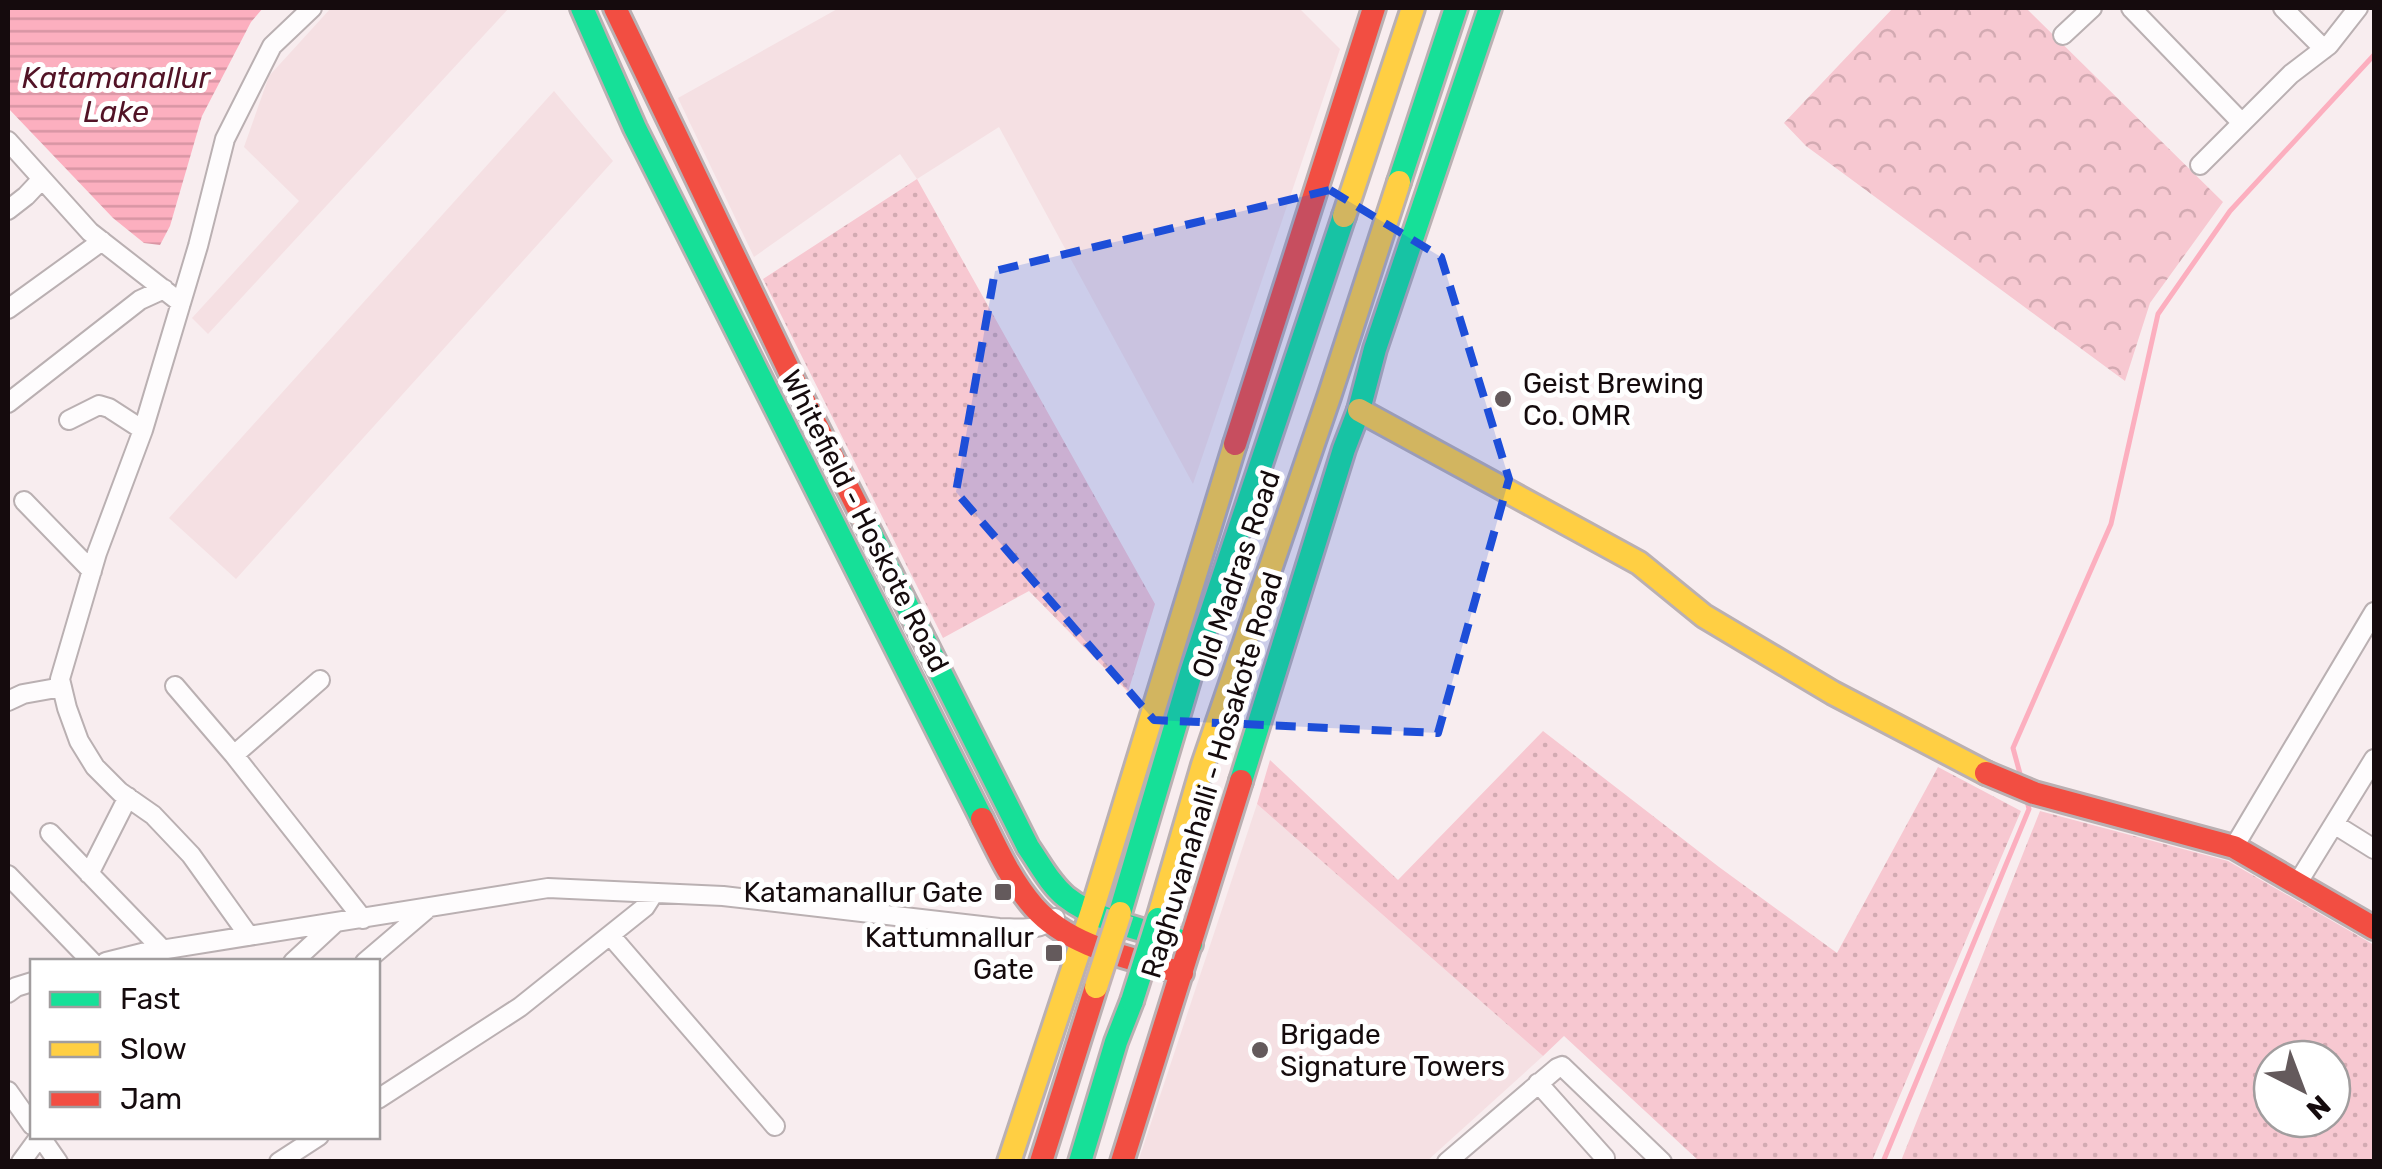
<svg xmlns="http://www.w3.org/2000/svg" width="2382" height="1169" viewBox="0 0 2382 1169" font-family="Rubik,sans-serif">
<defs>
<pattern id="grass-dots" width="8" height="8" patternUnits="userSpaceOnUse" patternTransform="scale(2.5)"><rect width="8" height="8" fill="#f7c8d1"/><path d="M2 2h.1M6 6h.1" fill="none" stroke="#d3aab2" stroke-width="1.8" stroke-linecap="round"/></pattern>
<pattern id="forest-crowns" width="20" height="18" patternUnits="userSpaceOnUse" patternTransform="scale(2.5)"><rect width="20" height="18" fill="#f7c8d1"/><path d="M2 6a3 3 0 1 1 6 0M12 15a3 3 0 1 1 6 0" fill="none" stroke="#d3aab2"/></pattern>
<pattern id="water-rules" width="6" height="5" patternUnits="userSpaceOnUse" patternTransform="scale(2.5)"><rect width="6" height="5" fill="#fcafbf"/><path d="M0 2.5h6" fill="none" stroke="#d795a3"/></pattern>
</defs>
<rect width="100%" height="100%" fill="#f8edef"/>
<path fill="#f5e0e3" d="M 331,8 L 509,8 L 208,334 L 192,318 L 299,201 L 244,147 L 269,76 Z
M 839,8 L 1299,8 L 1340,49 L 1193,484 L 999,127 L 917,179 L 900,154 L 754,257 L 678,98 Z
M 554,91 L 613,161 L 236,579 L 169,518 Z
M 1257,804 L 1543,1056 L 1427,1161 L 1138,1162 Z"/>
<path fill="url(#grass-dots)" fill-rule="evenodd" d="M 917,179 L 1155,604 L 1128,692 L 1029,591 L 943,638 L 763,279 Z
M 1543,731 L 1719,867 L 1837,953 L 1938,767 L 2021,811 L 1872,1161 L 1699,1161 L 1564,1036 L 1543,1056 L 1257,804 L 1270,760 L 1398,880 Z
M 2040,811 L 2228,861 L 2374,945 L 2374,1161 L 1901,1161 ZM 2272,1059 L 2332,1059 L 2332,1119 L 2272,1119 Z"/>
<path fill="url(#forest-crowns)" d="M 1893,8 L 2026,8 L 2223,202 L 2150,303 L 2125,381 L 1806,146 L 1784,123 Z"/>
<path fill="url(#water-rules)" d="M 8,8 L 263,8 L 251,22 L 202,116 L 170,226 L 160,245 L 144,243 L 113,218 L 8,108 Z"/>
<g fill="none" stroke-linecap="round" stroke-linejoin="round">
<path stroke="#fcafbf" stroke-width="5" d="M 2022,781 L 2013,748 L 2111,524 L 2158,314 L 2230,211 L 2374,55
M 1883,1162 L 2029,809 L 2027,801"/>
<defs>
<path id="street" d="M 2131,8 L 2242,123
M 2283,8 L 2324,49
M 2063,35 L 2092,8
M 8,141 L 90,232 L 181,303
M 2200,165 L 2291,74 L 2329,45 L 2358,8
M 8,210 L 26,196 L 42,179
M 8,309 L 102,241
M 8,403 L 140,300 L 164,289
M 69,420 L 99,405 L 109,408 L 143,430
M 24,501 L 92,571
M 175,686 L 234,755 L 363,919
M 8,701 L 23,694 L 62,687
M 234,755 L 320,680
M 2334,824 L 2374,849
M 50,833 L 163,950
M 2234,847 L 2374,612
M 89,874 L 128,797
M 8,875 L 92,962
M 2297,884 L 2374,759
M 610,935 L 775,1126
M 249,936 L 191,855 L 153,815 L 120,792 L 95,767 L 79,741 L 67,708 L 60,679 L 97,553 L 143,430 L 198,246 L 225,139 L 272,46 L 312,8
M 106,962 L 142,953 L 548,888 L 723,896 L 999,928 C 1018,928 1039,932 1055,918
M 293,962 L 334,924
M 365,962 L 426,910
M 8,993 L 16,987 L 32,982
M 1538,1083 L 1605,1158 L 1604,1162
M 8,1091 L 32,1125
M 378,1099 L 520,1007 L 645,907 L 654,893
M 40,1136 L 58,1162
M 21,1162 L 40,1136
M 279,1162 L 319,1136
M 1447,1162 L 1557,1068 L 1562,1066 L 1662,1162"/>
<path id="fast" d="M 582,8 L 635,128 L 982,819
M 1399,182 L 1456,8
M 864,520 L 1028,847 C 1040,864 1050,884 1066,897 C 1097,922 1153,932 1191,944
M 1241,781 L 1344,449 L 1359,410 L 1375,349 L 1490,8
M 1120,913 L 1191,673 L 1344,216
M 1080,1162 L 1116,1042 L 1132,1001"/>
<path id="slow" d="M 1344,216 L 1413,8
M 1359,410 L 1639,563 L 1704,616 L 1833,693 L 1986,773
M 1158,919 L 1203,765 L 1329,397 L 1399,182
M 1009,1162 L 1092,911 L 1235,444"/>
<path id="jam" d="M 615,8 L 795,383 L 864,520
M 1235,444 L 1374,8
M 1986,773 L 2034,793 L 2234,847 L 2374,928
M 982,819 C 997,849 1011,881 1034,907 C 1070,948 1132,958 1182,973
M 1041,1162 L 1096,987
M 1122,1162 L 1241,781"/>
</defs>
<use href="#street" stroke="#bab0b2" stroke-width="22"/>
<use href="#fast" stroke="#bab0b2" stroke-width="28"/>
<use href="#slow" stroke="#bab0b2" stroke-width="28"/>
<use href="#jam" stroke="#bab0b2" stroke-width="28"/>
<use href="#street" stroke="#fefcfd" stroke-width="18"/>
<use href="#fast" stroke="#16e098" stroke-width="22"/>
<use href="#slow" stroke="#ffcf43" stroke-width="22"/>
<use href="#jam" stroke="#f24e42" stroke-width="22"/>
<defs>
<path id="fast-bridge" d="M 1132,1001 L 1158,919"/>
<path id="slow-bridge" d="M 1096,987 L 1120,913"/>
</defs>
<use href="#fast-bridge" stroke="#c1b2b5" stroke-width="28" stroke-linecap="butt"/>
<use href="#slow-bridge" stroke="#c1b2b5" stroke-width="28" stroke-linecap="butt"/>
<use href="#fast-bridge" stroke="#16e098" stroke-width="22"/>
<use href="#slow-bridge" stroke="#ffcf43" stroke-width="22"/>
</g>
<path fill="#1d4ed8" fill-opacity="0.2" stroke="#1d4ed8" stroke-width="8" stroke-dasharray="20 12" stroke-linejoin="round" d="M 1330,190 L 1441,257 L 1509,479 L 1438,733 L 1154,720 L 956,492 L 995,271 Z"/>
<g fill="#645a5c" stroke="#fff" stroke-width="4">
<circle cx="1503" cy="399" r="10"/>
<rect x="993" y="882" width="20" height="20" rx="5"/>
<rect x="1044" y="943" width="20" height="20" rx="5"/>
<circle cx="1260" cy="1050" r="10"/>
</g>
<g text-anchor="middle" dominant-baseline="central" stroke-width="10" stroke-linejoin="round" paint-order="stroke">
<g font-size="28" fill="#150b0d" stroke="#fff" text-anchor="start">
<text x="1523" y="383">Geist Brewing<tspan x="1523" dy="32">Co. OMR</tspan></text>
<text x="983" y="892" text-anchor="end">Katamanallur Gate</text>
<text x="1034" y="937" text-anchor="end">Kattumnallur<tspan x="1034" dy="32">Gate</tspan></text>
<text x="1280" y="1034">Brigade<tspan x="1280" dy="32">Signature Towers</tspan></text>
</g>
<g font-size="28" fill="#150b0d" stroke="#fff">
<text transform="translate(865 521) rotate(63)">Whitefield - Hoskote Road</text>
<text transform="translate(1236 574) rotate(-71)">Old Madras Road</text>
<text transform="translate(1212 775) rotate(-73)">Raghuvanahalli - Hosakote Road</text>
</g>
<g font-size="30" font-style="italic" fill="#521326" stroke="#fff">
<text x="116" y="78">Katamanallur<tspan x="116" dy="34">Lake</tspan></text>
</g>
</g>
<rect width="2382" height="1169" fill="none" stroke="#150b0d" stroke-width="20"/>
<rect x="30" y="959" width="350" height="180" fill="#ffffff" stroke="#a19d9e" stroke-width="2.5"/>
<rect x="50" y="992" width="50" height="15" fill="#16e098" stroke="#a19d9e" stroke-width="2.5"/>
<text x="120" y="1009" font-size="30" fill="#150b0d">Fast</text>
<rect x="50" y="1042" width="50" height="15" fill="#ffcf43" stroke="#a19d9e" stroke-width="2.5"/>
<text x="120" y="1059" font-size="30" fill="#150b0d">Slow</text>
<rect x="50" y="1092" width="50" height="15" fill="#f24e42" stroke="#a19d9e" stroke-width="2.5"/>
<text x="120" y="1109" font-size="30" fill="#150b0d">Jam</text>
<g transform="translate(2302 1089) rotate(138)"><circle r="48" fill="#ffffff" stroke="#a19d9e" stroke-width="2.5"/>
<path d="M0-8L18 38L0 25L-18 38Z" fill="#645a5c"/>
<text y="-15" font-size="28" font-weight="bold" text-anchor="middle" fill="#150b0d">N</text>
</g>
</svg>
